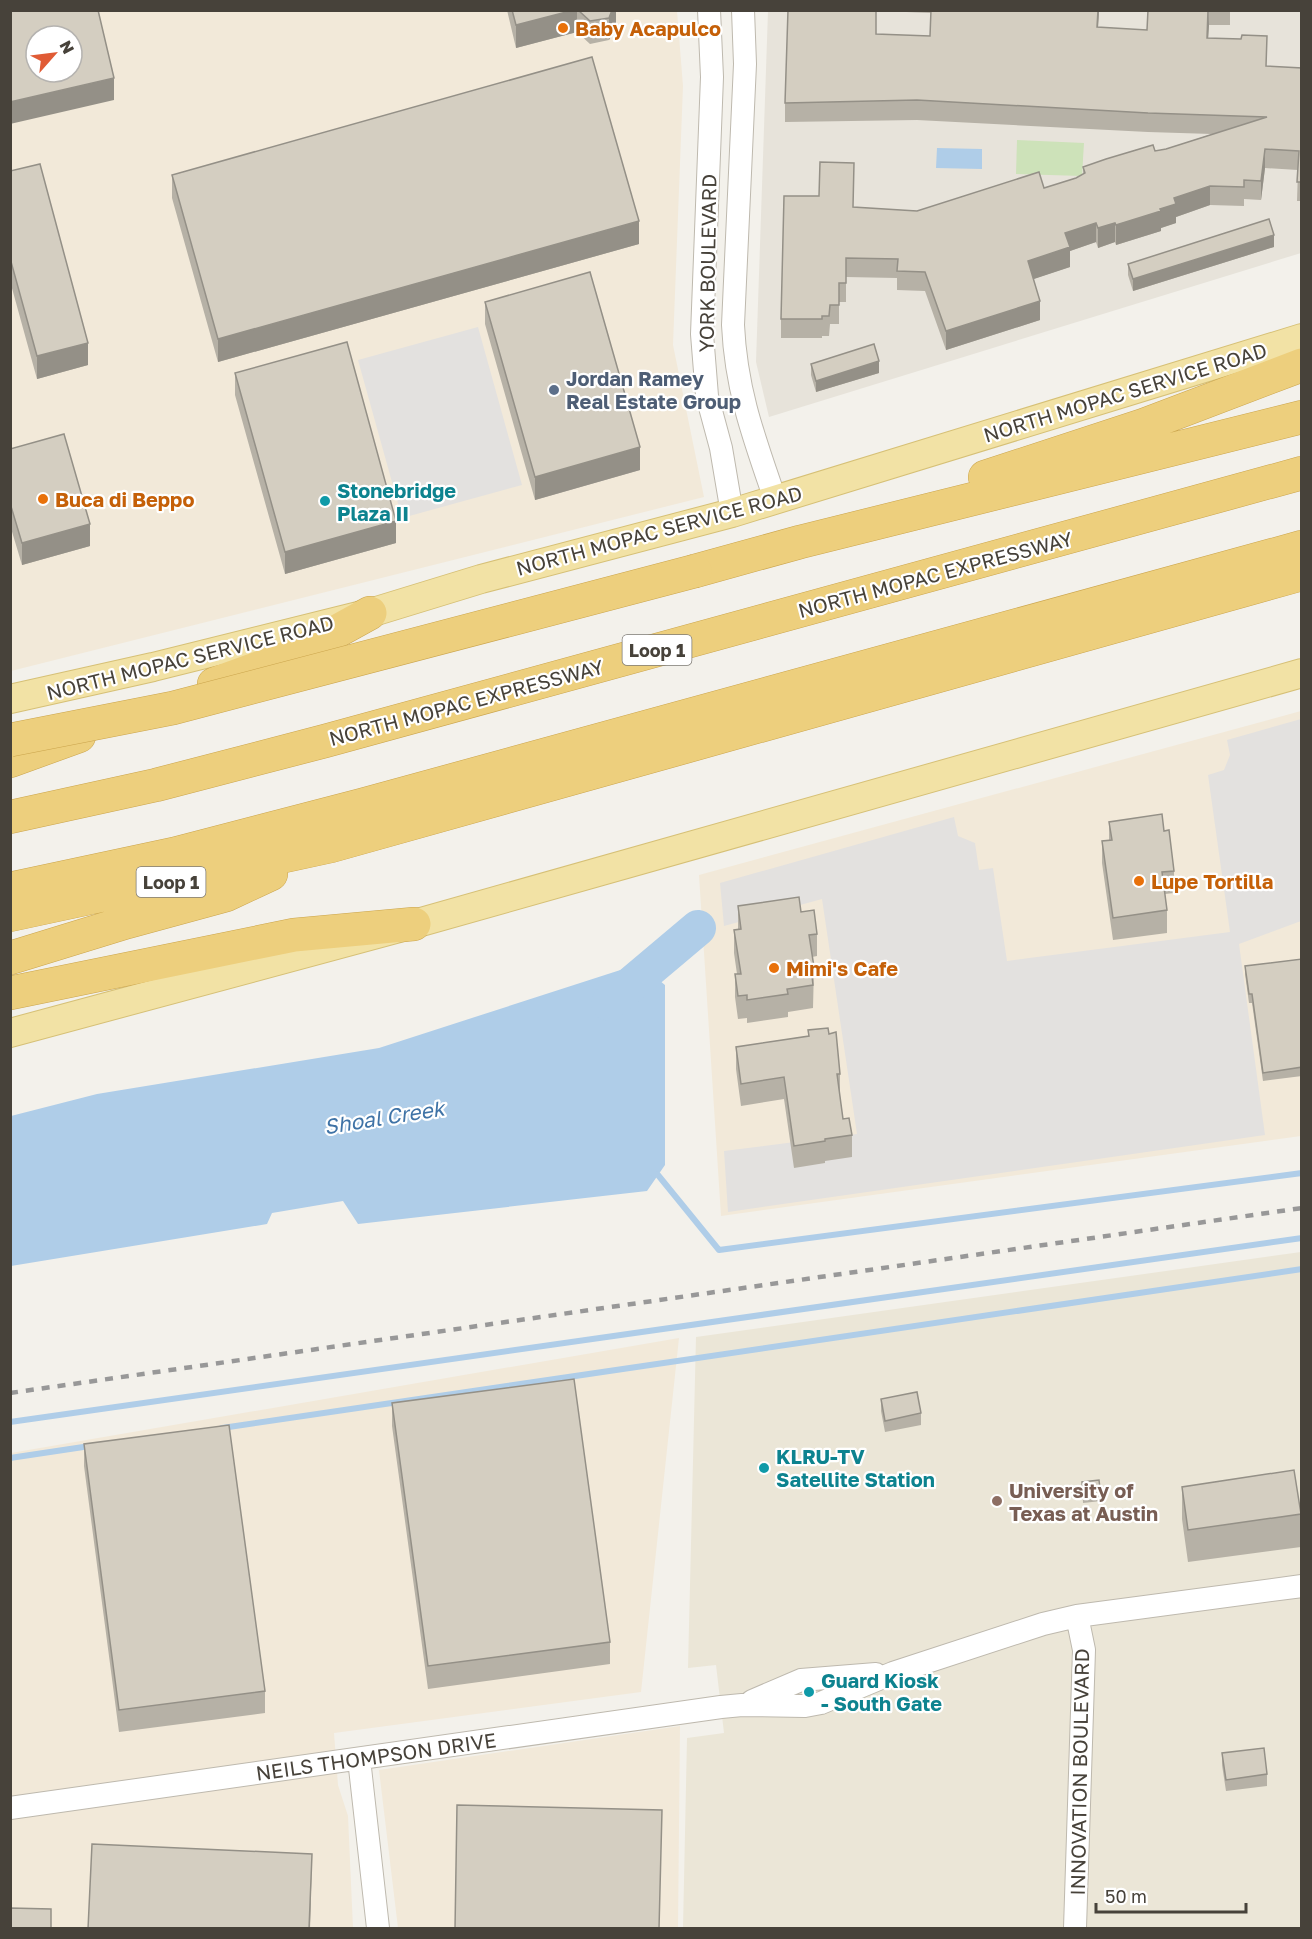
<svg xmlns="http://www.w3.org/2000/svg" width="1312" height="1939" viewBox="0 0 1312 1939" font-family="'Golos Text',sans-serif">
<rect width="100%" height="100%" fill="#f3f1eb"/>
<path fill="#e7e3da" d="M 768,11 L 1301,11 L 1301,253 L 769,417 L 756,362 Z"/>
<path fill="#f2e9d9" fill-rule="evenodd" d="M 11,11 L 677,11 L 683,86 L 673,345 L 704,497 L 11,671 ZM 36,36 L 72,36 L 72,72 L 36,72 Z
M 1301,711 L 1301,1136 L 721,1216 L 699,875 Z
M 679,1338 L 641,1692 L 334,1733 L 338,1785 L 348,1816 L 353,1928 L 11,1928 L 11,1453 Z
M 680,1726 L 678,1928 L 398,1928 L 379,1770 Z"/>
<path fill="#ebe6d7" d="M 1301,1252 L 1301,1928 L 683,1928 L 687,1738 L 724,1733 L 716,1665 L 688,1668 L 696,1337 Z"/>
<path fill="#cde2b9" d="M 1017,140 L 1084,143 L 1082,176 L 1016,174 Z"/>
<path fill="#e3e1df" d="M 478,327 L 522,485 L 402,518 L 358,360 Z
M 1301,719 L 1301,921 L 1239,944 L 1265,1135 L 728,1212 L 724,1151 L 857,1134 L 822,899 L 724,926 L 720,883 L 954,817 L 958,836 L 975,843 L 979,870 L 993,868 L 1007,961 L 1230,932 L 1208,775 L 1224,770 L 1230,755 L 1227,740 Z"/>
<path fill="#afcde8" d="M 937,148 L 982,149 L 982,169 L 936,168 Z
M 639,964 L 665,985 L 665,1165 L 647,1191 L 358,1224 L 343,1201 L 272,1213 L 267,1224 L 11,1266 L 11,1116 L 97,1094 L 379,1048 Z"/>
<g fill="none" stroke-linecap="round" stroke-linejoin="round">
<path stroke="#afcde8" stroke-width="6" d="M 651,1172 L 658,1175 L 719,1250 L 1302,1173
M 10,1422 L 1302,1238
M 222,1428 L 1302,1269
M 10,1458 L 90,1446"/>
<path stroke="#afcde8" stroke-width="36" d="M 609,1003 L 698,928"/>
<defs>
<path id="minor" d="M 709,10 L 712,77 L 702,334 L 707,396 L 721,448 L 732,513
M 743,10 L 745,64 L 733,325 C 736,390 754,438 775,499
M 752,1701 L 801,1680 L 876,1674
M 359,1759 L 378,1928
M 10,1808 L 721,1707 L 742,1705 L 805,1706 L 821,1703 L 893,1673 L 1043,1624 L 1077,1616 L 1302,1586
M 1075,1928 L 1084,1650 L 1077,1616"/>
<path id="major" d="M 10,699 L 153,667 L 370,613 L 481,579 L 732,513 L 1302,338
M 10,1033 L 414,924 L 1302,673"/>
<path id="highway" d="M 985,477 L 1144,425 L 1302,365
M 695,571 L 800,542 L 1302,417
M 214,684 L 294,655 L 370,613
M 10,761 L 79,736
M 10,817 L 156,785 L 325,741 L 1302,473
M 10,889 L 174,854 L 362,805 L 1302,547
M 10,915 L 331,846 L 1302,574
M 10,958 L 127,922 L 226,895 L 271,874
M 10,993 L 294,935 L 414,924"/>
</defs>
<use href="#minor" stroke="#beb9ae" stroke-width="24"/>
<use href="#major" stroke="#d6c076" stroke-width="30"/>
<use href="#highway" stroke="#cba54d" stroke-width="34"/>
<use href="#minor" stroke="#fff" stroke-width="22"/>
<use href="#major" stroke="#f2e2a5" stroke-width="28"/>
<use href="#highway" stroke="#edcf7d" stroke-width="33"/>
<path stroke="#989898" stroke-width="4.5" stroke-dasharray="8 8" stroke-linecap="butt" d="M 10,1393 L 1302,1208"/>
<defs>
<path id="highway-bridge" d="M 10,740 L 173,708 L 695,571"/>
</defs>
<use href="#highway-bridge" stroke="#cba54d" stroke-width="34" stroke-linecap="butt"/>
<use href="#highway-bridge" stroke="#edcf7d" stroke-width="33"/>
</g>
<path fill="#b6b1a6" d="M 507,10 L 616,10 L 616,25 L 609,40 L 590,44 L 577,32 L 516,48 Z
M 906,10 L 1099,10 L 1098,27 L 1147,30 L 1148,10 L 1230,10 L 1230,25 L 1209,25 L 1208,38 L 1267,66 L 1302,68 L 1302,201 L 1297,201 L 1298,170 L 1265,168 L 1261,200 L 1244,199 L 1244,206 L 1210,205 L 1176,217 L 1176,223 L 1161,228 L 1161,231 L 1116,245 L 1115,242 L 1098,248 L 1096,242 L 1070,251 L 1070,267 L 1033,279 L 1040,320 L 946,350 L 925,291 L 897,290 L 897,278 L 846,277 L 846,302 L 839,302 L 839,324 L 830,324 L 829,336 L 822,336 L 822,338 L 781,338 L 781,319 L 854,207 L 917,211 L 1044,188 L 1076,178 L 1083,174 L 1083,167 L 1166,149 L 1212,134 L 1148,132 L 917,120 L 785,122 L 785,103 L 876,34 L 930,36 L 931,13 L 906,12 Z
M 10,171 L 88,365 L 37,379 L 10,281 Z
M 172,175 L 639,244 L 218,362 L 172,198 Z
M 1274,247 L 1133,291 L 1128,275 L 1128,264 Z
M 485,302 L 640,470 L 535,500 L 485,324 Z
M 811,364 L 879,373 L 816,392 L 811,375 Z
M 235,373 L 396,543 L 285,574 L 235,395 Z
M 10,449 L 90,546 L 22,565 L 10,525 Z
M 1109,822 L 1164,831 L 1174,871 L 1174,893 L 1165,894 L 1167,910 L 1167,933 L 1113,940 L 1102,863 L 1102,841 L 1109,840 Z
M 738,906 L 801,912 L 817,934 L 817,956 L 812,957 L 814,967 L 813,1008 L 788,1012 L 788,1017 L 747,1023 L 747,1018 L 738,1019 L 735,997 L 735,974 L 737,974 L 734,953 L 734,930 L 738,930 Z
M 1302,959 L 1302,1076 L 1263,1081 L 1252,1003 L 1249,1003 L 1245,974 L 1245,966 Z
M 808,1030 L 829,1034 L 840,1074 L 840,1096 L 843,1119 L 852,1135 L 852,1157 L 825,1161 L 825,1163 L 794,1168 L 784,1099 L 741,1106 L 736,1069 L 736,1047 L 808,1036 Z
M 881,1399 L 921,1413 L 921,1425 L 885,1432 L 881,1411 Z
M 392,1403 L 610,1642 L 610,1664 L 428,1689 L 392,1426 Z
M 84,1444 L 265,1691 L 265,1713 L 119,1732 L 84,1466 Z
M 1082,1482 L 1101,1496 L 1101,1501 L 1083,1503 Z
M 1182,1487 L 1301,1514 L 1301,1547 L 1188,1562 L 1182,1519 Z
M 1222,1753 L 1267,1774 L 1267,1786 L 1226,1791 L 1222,1765 Z"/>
<path fill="#949087" d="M 574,10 L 577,10 L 577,32 L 516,48 L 516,25 Z
M 612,10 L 616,10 L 616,25 L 609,40 L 609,18 Z
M 1098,10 L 1099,10 L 1097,46 L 1097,27 Z
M 1209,10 L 1209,25 L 1207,57 L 1207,38 Z
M 114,78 L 114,100 L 10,124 L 10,102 Z
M 1265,149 L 1265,168 L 1261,200 L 1261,181 Z
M 1210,186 L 1210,205 L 1176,217 L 1176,223 L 1161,228 L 1161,231 L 1116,245 L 1116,225 L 1160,209 L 1174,198 Z
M 639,221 L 639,244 L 218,362 L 218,339 Z
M 1096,223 L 1096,242 L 1070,251 L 1070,267 L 1028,281 L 1028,261 L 1065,233 Z
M 1115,223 L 1115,242 L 1098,248 L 1098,228 Z
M 1274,235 L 1274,247 L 1133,291 L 1133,279 Z
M 1040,301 L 1040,320 L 946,350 L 946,331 Z
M 88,343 L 88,365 L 37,379 L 37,356 Z
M 879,361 L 879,373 L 816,392 L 816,381 Z
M 640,447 L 640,470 L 535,500 L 535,477 Z
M 396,521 L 396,543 L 285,574 L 285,552 Z
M 90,524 L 90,546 L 22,565 L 22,543 Z
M 312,1854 L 310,1929 L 309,1929 Z"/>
<path fill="#d4cec1" stroke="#949087" stroke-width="1.5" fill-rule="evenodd" d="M 10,10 L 98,10 L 114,78 L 10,102 ZM 36,36 L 72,36 L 72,72 L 36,72 Z
M 512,10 L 574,10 L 516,25 Z
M 578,10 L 612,10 L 609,18 L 590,21 Z
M 788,10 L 876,10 L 876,34 L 930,36 L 931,10 L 1098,10 L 1097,27 L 1147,30 L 1148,10 L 1208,10 L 1207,38 L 1241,39 L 1242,35 L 1267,36 L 1266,66 L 1302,68 L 1302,182 L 1297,182 L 1299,151 L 1265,149 L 1261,181 L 1244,180 L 1244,187 L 1210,186 L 1174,198 L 1176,204 L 1160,209 L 1161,211 L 1116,225 L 1115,223 L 1098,228 L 1096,223 L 1065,233 L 1070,247 L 1028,261 L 1040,301 L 946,331 L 925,272 L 897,271 L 898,259 L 846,258 L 846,283 L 839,283 L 839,305 L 830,305 L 829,316 L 822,316 L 822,319 L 781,319 L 784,196 L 819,196 L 820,162 L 854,163 L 853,207 L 917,211 L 1039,172 L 1044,188 L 1076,178 L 1085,173 L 1083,167 L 1106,159 L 1153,145 L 1155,151 L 1166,149 L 1267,117 L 1148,113 L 917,100 L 785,103 Z
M 592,57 L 639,221 L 218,339 L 172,175 Z
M 40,164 L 88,343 L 37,356 L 10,258 L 10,171 Z
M 1269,219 L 1274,235 L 1133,279 L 1128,264 Z
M 590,272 L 640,447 L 535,477 L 485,302 Z
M 347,342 L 396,521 L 285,552 L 235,373 Z
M 874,344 L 879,361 L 816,381 L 811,364 Z
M 64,434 L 90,524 L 22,543 L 10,503 L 10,449 Z
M 1162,814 L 1164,831 L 1169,830 L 1174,871 L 1162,872 L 1167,910 L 1113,918 L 1102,841 L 1112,840 L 1109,822 Z
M 799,897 L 801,912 L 814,910 L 817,934 L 809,935 L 814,967 L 811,967 L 813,985 L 787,989 L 788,994 L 747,1000 L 747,995 L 738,996 L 735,974 L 741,974 L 734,930 L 741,929 L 738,906 Z
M 1302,959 L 1302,1067 L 1263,1073 L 1252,994 L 1249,994 L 1245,966 Z
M 828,1028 L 829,1034 L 836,1032 L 840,1074 L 837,1074 L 843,1119 L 849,1118 L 852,1135 L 825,1139 L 825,1141 L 794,1146 L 784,1077 L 741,1084 L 736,1047 L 809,1036 L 808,1030 Z
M 574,1379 L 610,1642 L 428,1666 L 392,1403 Z
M 917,1392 L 921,1413 L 885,1421 L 881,1399 Z
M 229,1425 L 265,1691 L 119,1710 L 84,1444 Z
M 1294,1470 L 1301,1514 L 1188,1530 L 1182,1487 Z
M 1099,1480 L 1101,1496 L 1083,1497 L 1082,1482 Z
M 1264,1748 L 1267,1774 L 1226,1780 L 1222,1753 Z
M 457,1805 L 662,1810 L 659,1929 L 455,1929 Z
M 92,1844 L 312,1854 L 309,1929 L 88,1929 Z
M 10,1908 L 51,1909 L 51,1929 L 10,1929 Z"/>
<g fill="#e8710a" stroke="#fff" stroke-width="2">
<circle cx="563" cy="28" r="6"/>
<circle cx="43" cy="499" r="6"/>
<circle cx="1139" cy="881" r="6"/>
<circle cx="774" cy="968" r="6"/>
</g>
<circle fill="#5c6f8a" stroke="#fff" stroke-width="2" cx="554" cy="390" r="6"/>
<g fill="#0f9aa8" stroke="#fff" stroke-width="2">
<circle cx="325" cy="501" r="6"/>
<circle cx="764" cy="1468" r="6"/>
<circle cx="809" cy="1692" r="6"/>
</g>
<circle fill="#8d6e63" stroke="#fff" stroke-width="2" cx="997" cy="1501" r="6"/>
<g text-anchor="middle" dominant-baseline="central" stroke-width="4.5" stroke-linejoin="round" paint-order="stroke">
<g fill="#fff" stroke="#7e7b75" stroke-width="1.5">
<rect x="622.5" y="635" width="69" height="30" rx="4.5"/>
<rect x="136.5" y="867" width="69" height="30" rx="4.5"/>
</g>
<g font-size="18" font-weight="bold" fill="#47423a">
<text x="657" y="650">Loop 1</text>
<text x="171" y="882">Loop 1</text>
</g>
<g font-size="20" font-weight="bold" fill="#c56008" stroke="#fff" text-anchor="start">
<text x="575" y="28">Baby Acapulco</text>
<text x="55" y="499">Buca di Beppo</text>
<text x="1151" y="881">Lupe Tortilla</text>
<text x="786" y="968">Mimi's Cafe</text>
</g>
<g font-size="20" fill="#47423a" stroke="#fff">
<text transform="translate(707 263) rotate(-89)">YORK BOULEVARD</text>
<text transform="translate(1125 392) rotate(-17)">NORTH MOPAC SERVICE ROAD</text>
<text transform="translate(659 530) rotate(-15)">NORTH MOPAC SERVICE ROAD</text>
<text transform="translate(935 574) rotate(-15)">NORTH MOPAC EXPRESSWAY</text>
<text transform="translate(190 657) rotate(-14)">NORTH MOPAC SERVICE ROAD</text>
<text transform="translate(466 702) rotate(-15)">NORTH MOPAC EXPRESSWAY</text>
<text transform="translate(376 1756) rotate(-8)">NEILS THOMPSON DRIVE</text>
<text transform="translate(1079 1772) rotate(-89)">INNOVATION BOULEVARD</text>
</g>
<g font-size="20" font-weight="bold" fill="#4e5e75" stroke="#fff" text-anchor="start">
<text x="566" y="378">Jordan Ramey<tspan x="566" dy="23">Real Estate Group</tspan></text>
</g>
<g font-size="20" font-weight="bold" fill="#0d838f" stroke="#fff" text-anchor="start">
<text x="337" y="490">Stonebridge<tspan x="337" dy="23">Plaza II</tspan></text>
<text x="776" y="1456">KLRU-TV<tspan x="776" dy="23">Satellite Station</tspan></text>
<text x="821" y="1680">Guard Kiosk<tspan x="821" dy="23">- South Gate</tspan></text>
</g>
<g font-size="20" font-weight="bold" fill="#785e54" stroke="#fff" text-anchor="start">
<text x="1009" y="1490">University of<tspan x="1009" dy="23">Texas at Austin</tspan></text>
</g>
<g font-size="21" font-style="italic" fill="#3f73a6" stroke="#fff">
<text transform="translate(384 1117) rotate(-9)">Shoal Creek</text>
</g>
</g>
<rect width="1312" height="1939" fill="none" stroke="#47423a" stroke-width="24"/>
<g transform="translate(54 54) rotate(62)"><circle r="28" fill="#ffffff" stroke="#b5b3b0" stroke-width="1.5"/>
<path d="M0-4.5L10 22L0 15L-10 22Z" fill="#e05b35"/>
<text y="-9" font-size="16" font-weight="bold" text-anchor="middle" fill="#47423a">N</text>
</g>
<path d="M1096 1903v9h150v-9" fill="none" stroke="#47423a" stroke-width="3"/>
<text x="1105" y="1903" font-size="18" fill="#47423a" stroke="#ffffff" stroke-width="4.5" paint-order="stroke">50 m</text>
</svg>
